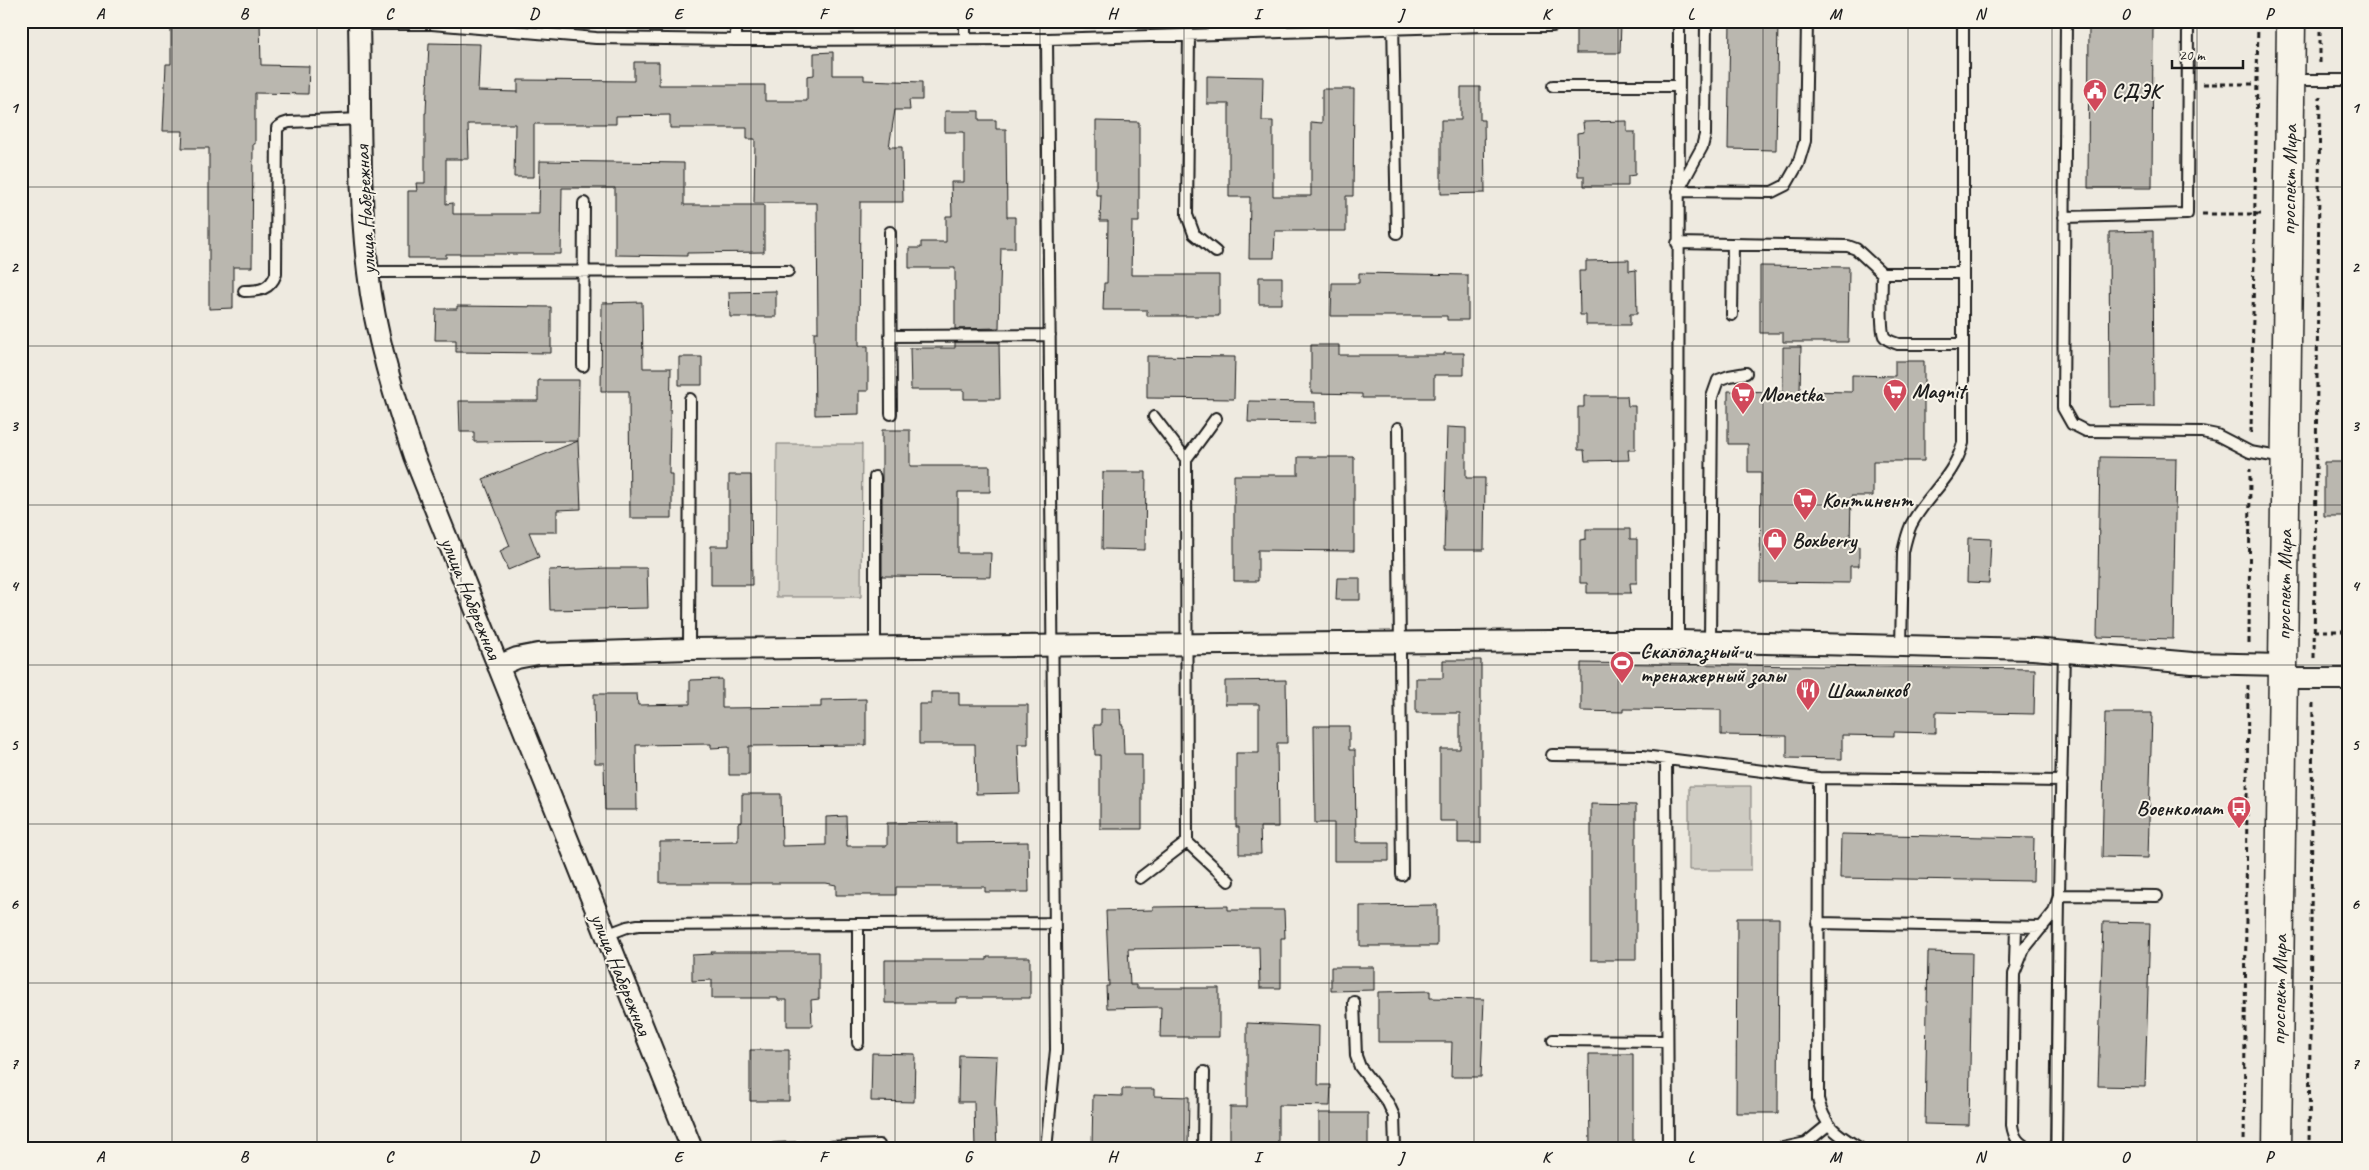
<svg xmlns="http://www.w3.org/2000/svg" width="2369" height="1170" viewBox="0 0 2369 1170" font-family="Caveat,sans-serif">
<rect width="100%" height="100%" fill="#eeeae0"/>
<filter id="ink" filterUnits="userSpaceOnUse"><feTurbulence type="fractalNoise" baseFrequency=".02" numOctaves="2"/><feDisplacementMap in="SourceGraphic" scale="10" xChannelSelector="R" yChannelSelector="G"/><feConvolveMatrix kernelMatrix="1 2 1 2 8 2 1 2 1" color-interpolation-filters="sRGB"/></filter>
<g filter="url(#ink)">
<path fill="#cfccc3" stroke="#767470" d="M 777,444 L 862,444 L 861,597 L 776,597 Z
M 1689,786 L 1751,786 L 1751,870 L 1689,870 Z"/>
<path fill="#bab7af" stroke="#1c1c1c" d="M 171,21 L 260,21 L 261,65 L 309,66 L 308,94 L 255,93 L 255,144 L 253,144 L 252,267 L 233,267 L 233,308 L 209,309 L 209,148 L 182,148 L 183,131 L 163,131 L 166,64 L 171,64 Z
M 1576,21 L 1621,21 L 1620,53 L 1576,53 Z
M 1730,21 L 1778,21 L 1776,150 L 1728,149 Z
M 2089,21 L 2153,21 L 2152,188 L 2088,188 Z
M 429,43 L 480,44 L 478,91 L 518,92 L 518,80 L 634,81 L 634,62 L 659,62 L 659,85 L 765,85 L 765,101 L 807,101 L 807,76 L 814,75 L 814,53 L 833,52 L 833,75 L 864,75 L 864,80 L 922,82 L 922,100 L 909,100 L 910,110 L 895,110 L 889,147 L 902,147 L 903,202 L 860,202 L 859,346 L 868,346 L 868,391 L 859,391 L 859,414 L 815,415 L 814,332 L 818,332 L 817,203 L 754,203 L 755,139 L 747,139 L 747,128 L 670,128 L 670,115 L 616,116 L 616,124 L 534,124 L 534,177 L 514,177 L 515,124 L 468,124 L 469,159 L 446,159 L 446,204 L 453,203 L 453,214 L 539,214 L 540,161 L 684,163 L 684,205 L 764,205 L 764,252 L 687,253 L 687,256 L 615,255 L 615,188 L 562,188 L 561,254 L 446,254 L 446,258 L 408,258 L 408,191 L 417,191 L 416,183 L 425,183 L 425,113 L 426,113 Z
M 1207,76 L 1263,77 L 1262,121 L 1273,121 L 1273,196 L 1311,196 L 1311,122 L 1322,123 L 1322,89 L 1354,89 L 1353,196 L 1346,196 L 1346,231 L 1275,231 L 1274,258 L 1249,258 L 1250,197 L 1229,197 L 1229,104 L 1207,104 Z
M 1461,87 L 1480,87 L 1480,120 L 1484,120 L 1485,193 L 1441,194 L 1441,120 L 1461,120 Z
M 945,111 L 979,111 L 979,120 L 996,120 L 996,129 L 1006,129 L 1007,217 L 1015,217 L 1015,248 L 1001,248 L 999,328 L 955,329 L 955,268 L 909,268 L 909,248 L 921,248 L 921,242 L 946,242 L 946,216 L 952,216 L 951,182 L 964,182 L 964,132 L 945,132 Z
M 1096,121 L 1139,122 L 1139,222 L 1132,222 L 1131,275 L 1219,275 L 1219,316 L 1147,316 L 1147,310 L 1103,310 L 1104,283 L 1107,283 L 1108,221 L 1100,221 L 1101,195 L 1096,195 Z
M 1627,121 L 1627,132 L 1635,132 L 1635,175 L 1628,176 L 1628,186 L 1584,186 L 1584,176 L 1578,176 L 1577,133 L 1584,132 L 1583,122 Z
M 2153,231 L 2154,406 L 2110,407 L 2109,232 Z
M 1629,260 L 1629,271 L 1636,270 L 1637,314 L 1630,314 L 1630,325 L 1586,325 L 1586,315 L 1580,315 L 1579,271 L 1586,271 L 1586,261 Z
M 1760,266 L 1849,267 L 1848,342 L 1783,342 L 1783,333 L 1760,333 Z
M 1359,273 L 1468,275 L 1468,320 L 1447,320 L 1447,316 L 1331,316 L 1332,283 L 1359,283 Z
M 1259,277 L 1282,277 L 1282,304 L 1259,304 Z
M 776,291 L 776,317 L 730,317 L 729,292 Z
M 642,302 L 643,368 L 671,368 L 669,474 L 672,474 L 672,518 L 630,518 L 629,391 L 601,391 L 602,303 Z
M 457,306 L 551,307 L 551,353 L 456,352 L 456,340 L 435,340 L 436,309 L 457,309 Z
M 955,342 L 999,342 L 1000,399 L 964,399 L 964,390 L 911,390 L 910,348 L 955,348 Z
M 1311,345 L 1339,345 L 1339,355 L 1444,355 L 1444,353 L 1464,353 L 1464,375 L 1434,375 L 1434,398 L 1362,398 L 1362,394 L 1311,393 Z
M 1783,347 L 1801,347 L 1800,391 L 1852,392 L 1852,375 L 1895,376 L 1895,361 L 1924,361 L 1924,461 L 1873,461 L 1873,496 L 1851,496 L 1850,546 L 1859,546 L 1859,566 L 1850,566 L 1850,583 L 1760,582 L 1761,472 L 1748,472 L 1748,444 L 1728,444 L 1728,391 L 1783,392 Z
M 1147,356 L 1235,357 L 1234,399 L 1147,398 Z
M 679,357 L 702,357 L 702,385 L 679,385 Z
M 538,380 L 579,380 L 578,441 L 474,442 L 474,432 L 460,432 L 459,401 L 538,401 Z
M 1584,396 L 1627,396 L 1628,406 L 1635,406 L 1635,450 L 1628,450 L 1629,460 L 1585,461 L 1584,450 L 1578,450 L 1578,407 L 1584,407 Z
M 1249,401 L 1315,402 L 1315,423 L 1248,422 Z
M 1447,427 L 1466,428 L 1466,478 L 1485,478 L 1484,550 L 1444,550 Z
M 882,430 L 910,430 L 910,466 L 990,466 L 990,492 L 958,492 L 958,553 L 991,553 L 990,577 L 882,576 Z
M 578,441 L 581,509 L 557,510 L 557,532 L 529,532 L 539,557 L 508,570 L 500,551 L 510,546 L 483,479 Z
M 1298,457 L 1354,457 L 1354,551 L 1258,550 L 1258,581 L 1234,581 L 1234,475 L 1298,475 Z
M 2100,457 L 2176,458 L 2173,639 L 2097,637 Z
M 2324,462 L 2343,462 L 2343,516 L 2324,516 Z
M 1103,472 L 1146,472 L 1145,550 L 1102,549 Z
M 729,475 L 751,475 L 752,585 L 711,585 L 711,546 L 729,546 Z
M 1586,529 L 1630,529 L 1630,539 L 1637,539 L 1637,583 L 1630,583 L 1631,593 L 1587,593 L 1587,583 L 1580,583 L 1580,540 L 1586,539 Z
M 1968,538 L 1991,539 L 1989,583 L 1967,582 Z
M 607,568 L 647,568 L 648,608 L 550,610 L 549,570 Z
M 1337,578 L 1360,578 L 1360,600 L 1336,600 Z
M 1443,660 L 1481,660 L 1481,843 L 1458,843 L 1458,821 L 1440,821 L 1440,749 L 1460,749 L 1460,713 L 1416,713 L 1416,678 L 1443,678 Z
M 1581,663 L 2035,669 L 2034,714 L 1936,712 L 1936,733 L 1894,732 L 1894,736 L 1842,735 L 1842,759 L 1787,758 L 1787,736 L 1721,735 L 1721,710 L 1623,709 L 1623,712 L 1581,711 Z
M 722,679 L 722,708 L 821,707 L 821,700 L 866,699 L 866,745 L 749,746 L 749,775 L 729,775 L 729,747 L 711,748 L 711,744 L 638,745 L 636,745 L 637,810 L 605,810 L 604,763 L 595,763 L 594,694 L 637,694 L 638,705 L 690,704 L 690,680 Z
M 1286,680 L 1287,743 L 1277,743 L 1278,827 L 1260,827 L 1261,854 L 1239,854 L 1239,827 L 1236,827 L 1236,753 L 1259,753 L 1259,704 L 1225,704 L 1225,681 Z
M 931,692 L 959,692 L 959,705 L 1028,705 L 1028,744 L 1018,744 L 1020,793 L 976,794 L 975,744 L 919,744 L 919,704 L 931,704 Z
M 1101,709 L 1120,709 L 1121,725 L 1123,725 L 1124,754 L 1142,754 L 1142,829 L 1100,829 L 1100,755 L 1095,755 L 1094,725 L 1101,725 Z
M 2105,713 L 2152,713 L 2148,858 L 2102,857 Z
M 1314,726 L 1349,726 L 1349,750 L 1355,750 L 1356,842 L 1389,842 L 1389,861 L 1334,861 L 1334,823 L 1315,823 Z
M 742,794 L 781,794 L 782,846 L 826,845 L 826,817 L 846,816 L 847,846 L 887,846 L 887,823 L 956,822 L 956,843 L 1028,842 L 1029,892 L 985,892 L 985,887 L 896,887 L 896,895 L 836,895 L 836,885 L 826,883 L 660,883 L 660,842 L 738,841 L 738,823 L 742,822 Z
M 1591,804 L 1636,805 L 1636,960 L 1591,960 Z
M 1841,834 L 2034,838 L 2033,881 L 1840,878 Z
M 1437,905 L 1437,946 L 1360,946 L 1360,906 Z
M 1228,906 L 1228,910 L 1284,910 L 1285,938 L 1281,938 L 1281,988 L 1260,988 L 1259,947 L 1128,949 L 1130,985 L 1136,985 L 1136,988 L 1219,988 L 1219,1037 L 1160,1037 L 1161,1007 L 1107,1008 L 1106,986 L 1109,986 L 1106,911 L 1153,910 L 1153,907 Z
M 1737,918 L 1779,918 L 1778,1113 L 1736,1113 Z
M 2103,922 L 2150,923 L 2145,1087 L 2098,1086 Z
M 711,952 L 819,952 L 819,999 L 811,1000 L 812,1026 L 787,1026 L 787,1000 L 778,1000 L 778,998 L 712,998 L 712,980 L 692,981 L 692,955 L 712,954 Z
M 1928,952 L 1972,953 L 1969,1125 L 1925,1124 Z
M 987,957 L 1030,957 L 1030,998 L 956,998 L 956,1003 L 885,1003 L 885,960 L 987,960 Z
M 1331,967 L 1374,967 L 1374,990 L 1331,991 Z
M 1430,991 L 1430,998 L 1484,999 L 1481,1077 L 1451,1077 L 1452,1042 L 1378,1042 L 1378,992 Z
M 1247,1023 L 1319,1026 L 1318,1085 L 1331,1085 L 1330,1106 L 1278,1105 L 1278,1149 L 1230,1149 L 1230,1107 L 1247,1107 Z
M 750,1050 L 789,1050 L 789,1101 L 750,1101 Z
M 872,1053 L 915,1054 L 914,1102 L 871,1101 Z
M 1589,1054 L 1633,1054 L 1633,1149 L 1590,1149 Z
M 959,1055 L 997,1056 L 995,1103 L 997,1149 L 975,1149 L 974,1102 L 958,1102 Z
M 1122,1089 L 1154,1089 L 1154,1096 L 1189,1097 L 1188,1147 L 1092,1146 L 1093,1095 L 1122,1096 Z
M 1319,1113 L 1368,1113 L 1368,1149 L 1319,1149 Z"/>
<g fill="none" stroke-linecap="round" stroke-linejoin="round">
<defs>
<path id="lane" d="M 965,21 L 965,39
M 1393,21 L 1397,233
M 1706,21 L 1705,135 L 1702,147 L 1678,191 L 1772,192 L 1786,185 L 1798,164 L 1805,141 L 1807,21
M 2066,21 L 2063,408 L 2072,424 L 2086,431 L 2202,432 L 2217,435 L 2250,452 L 2284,458
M 359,24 L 432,24 L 596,38 L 736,40 L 1047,39 L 1485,26 L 1553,26
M 1189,35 L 1187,215 L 1194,234 L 1216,252
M 736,40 L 736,21
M 2291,80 L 2348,80
M 1553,86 L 1679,86
M 2064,217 L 2187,214 L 2188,21
M 890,232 L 891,414
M 1677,243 L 1848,246 L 1856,249 L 1882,273 L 1963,273
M 368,272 L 788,271
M 1882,273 C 1882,285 1880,328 1884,336 C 1887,341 1893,342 1898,344 L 1962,344
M 244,291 C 259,291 270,290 276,274 L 277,128 L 283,124 L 289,122 L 361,119
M 1732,315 L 1733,244
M 890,336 L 1050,335
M 583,366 L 584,203
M 1398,428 L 1402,875
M 1186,459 L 1216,418
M 1678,641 L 1679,21
M 1710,641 L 1712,397 L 1718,380 L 1729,376 L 1746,373
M 1901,646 L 1903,552 C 1905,543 1907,534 1911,525 C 1926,495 1953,479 1963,443 L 1963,21
M 875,647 L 875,477
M 689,649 L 690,399
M 1552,755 L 1643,756 L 1819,778 L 2062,781
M 1666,759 L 1668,1149
M 1819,778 L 1818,1099 C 1825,1128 1837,1134 1861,1149
M 1187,842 L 1229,881
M 1140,878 L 1187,842 L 1186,459 L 1154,417
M 1817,923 L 2043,927
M 606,935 L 627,927 L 638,925 L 1055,923
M 2015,963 L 2016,927
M 1354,1002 L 1356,1056 L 1360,1067 L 1388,1103 L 1394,1116 L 1395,1149
M 1553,1040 L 1667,1041
M 858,1043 L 858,924
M 775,1149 L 879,1145
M 1046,1149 L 1056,1050 L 1047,39
M 1203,1149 L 1204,1072
M 1778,1149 L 1806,1143 L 1828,1125
M 2030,1149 C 2018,1143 2014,1138 2012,1125 L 2014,974 L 2024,949 L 2054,912 L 2059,895 L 2064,650
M 2056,1149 L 2059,895 L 2157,896"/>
<path id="street" d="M 359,21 C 361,105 358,189 368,272 C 375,335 394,396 414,456 L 692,1149
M 498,666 L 517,658 L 538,654 L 689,649 L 1552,641 L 1678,641 L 2033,649 L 2192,663 L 2283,665
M 2283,679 L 2348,679"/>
<path id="secondary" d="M 2277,1149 L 2291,21"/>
</defs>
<use href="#lane" stroke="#1c1c1c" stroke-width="14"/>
<use href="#street" stroke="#1c1c1c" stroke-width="24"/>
<use href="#secondary" stroke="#1c1c1c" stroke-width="31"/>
<path stroke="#1c1c1c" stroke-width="3" stroke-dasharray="5 4" stroke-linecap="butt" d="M 2320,63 L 2320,21
M 2203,84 L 2257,84
M 2202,214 L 2263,214
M 2251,433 L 2258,21
M 2314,631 L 2348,631
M 2249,643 L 2250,469
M 2314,658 L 2320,97
M 2244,1149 L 2248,684
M 2309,1149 L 2313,699"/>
<use href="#lane" stroke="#f7f3e8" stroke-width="10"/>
<use href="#street" stroke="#f7f3e8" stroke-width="20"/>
<use href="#secondary" stroke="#f7f3e8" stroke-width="28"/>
</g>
</g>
<path fill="none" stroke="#1c1c1c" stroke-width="1" stroke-opacity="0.55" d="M 172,21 L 172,1149M 317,21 L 317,1149M 461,21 L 461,1149M 606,21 L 606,1149M 751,21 L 751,1149M 895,21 L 895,1149M 1040,21 L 1040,1149M 1184,21 L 1184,1149M 1329,21 L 1329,1149M 1474,21 L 1474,1149M 1618,21 L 1618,1149M 1763,21 L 1763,1149M 1908,21 L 1908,1149M 2052,21 L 2052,1149M 2197,21 L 2197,1149M 21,187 L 2348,187M 21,346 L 2348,346M 21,505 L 2348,505M 21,665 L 2348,665M 21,824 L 2348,824M 21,983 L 2348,983"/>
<defs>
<symbol id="civic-pin" viewBox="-11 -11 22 30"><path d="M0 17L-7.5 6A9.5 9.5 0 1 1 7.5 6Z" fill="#d1495b" stroke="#f7f3e8"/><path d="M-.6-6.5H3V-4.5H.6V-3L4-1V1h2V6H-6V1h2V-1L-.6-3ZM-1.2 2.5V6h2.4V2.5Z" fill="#fff"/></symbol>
<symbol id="supermarket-pin" viewBox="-11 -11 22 30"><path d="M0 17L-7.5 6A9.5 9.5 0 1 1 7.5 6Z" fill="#d1495b" stroke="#f7f3e8"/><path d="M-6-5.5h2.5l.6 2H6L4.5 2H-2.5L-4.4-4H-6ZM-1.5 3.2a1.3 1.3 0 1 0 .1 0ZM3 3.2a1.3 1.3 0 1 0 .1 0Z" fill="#fff"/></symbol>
<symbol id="shop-pin" viewBox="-11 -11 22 30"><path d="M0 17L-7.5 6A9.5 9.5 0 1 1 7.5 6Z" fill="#d1495b" stroke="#f7f3e8"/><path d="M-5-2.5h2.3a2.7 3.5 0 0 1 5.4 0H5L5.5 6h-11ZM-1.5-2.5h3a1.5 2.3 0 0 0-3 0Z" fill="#fff"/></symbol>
<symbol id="stadium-pin" viewBox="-11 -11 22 30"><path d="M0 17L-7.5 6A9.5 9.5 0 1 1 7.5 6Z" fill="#d1495b" stroke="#f7f3e8"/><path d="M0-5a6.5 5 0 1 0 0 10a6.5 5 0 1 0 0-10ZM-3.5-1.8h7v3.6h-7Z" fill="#fff"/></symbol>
<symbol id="restaurant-pin" viewBox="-11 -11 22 30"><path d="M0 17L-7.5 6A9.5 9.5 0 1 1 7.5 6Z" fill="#d1495b" stroke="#f7f3e8"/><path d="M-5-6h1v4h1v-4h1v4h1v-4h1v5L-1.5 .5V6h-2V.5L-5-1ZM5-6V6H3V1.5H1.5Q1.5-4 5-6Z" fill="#fff"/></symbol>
<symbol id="bus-pin" viewBox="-11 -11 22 30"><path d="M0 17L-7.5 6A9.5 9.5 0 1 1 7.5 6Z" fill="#d1495b" stroke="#f7f3e8"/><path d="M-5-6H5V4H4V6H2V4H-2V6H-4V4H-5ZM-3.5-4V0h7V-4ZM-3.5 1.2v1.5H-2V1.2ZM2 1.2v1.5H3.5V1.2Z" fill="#fff"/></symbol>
</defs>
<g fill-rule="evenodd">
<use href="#civic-pin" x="2081" y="77" width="28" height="38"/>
<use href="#supermarket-pin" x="1881" y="377" width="28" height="38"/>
<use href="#supermarket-pin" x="1729" y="380" width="28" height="38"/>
<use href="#supermarket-pin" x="1791" y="486" width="28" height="38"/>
<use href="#shop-pin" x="1761" y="526" width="28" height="38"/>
<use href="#stadium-pin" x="1608" y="649" width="28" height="38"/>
<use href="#restaurant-pin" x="1794" y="676" width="28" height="38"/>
<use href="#bus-pin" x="2225" y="794" width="28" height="38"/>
</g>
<g text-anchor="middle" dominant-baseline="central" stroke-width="4" stroke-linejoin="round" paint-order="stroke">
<g font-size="21" font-weight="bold" fill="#1c1c1c" stroke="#f7f3e8" text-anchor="start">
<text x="2112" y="91">СДЭК</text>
<text x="1912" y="391">Magnit</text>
<text x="1760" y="394">Monetka</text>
<text x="1822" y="500">Континент</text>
<text x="1792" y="540">Boxberry</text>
<text x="1640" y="651">Скалолазный и<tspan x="1640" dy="24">тренажерный залы</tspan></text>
<text x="1826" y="690">Шашлыков</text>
<text x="2222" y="808" text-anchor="end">Военкомат</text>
</g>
<g font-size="21" fill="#1c1c1c" stroke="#f7f3e8">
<text transform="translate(2289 180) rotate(-89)">проспект Мира</text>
<text transform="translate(365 210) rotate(-93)">улица Набережная</text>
<text transform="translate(2284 585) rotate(-89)">проспект Мира</text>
<text transform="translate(471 598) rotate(68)">улица Набережная</text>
<text transform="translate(621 974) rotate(68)">улица Набережная</text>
<text transform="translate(2279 990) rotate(-89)">проспект Мира</text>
</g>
</g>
<rect width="2369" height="1170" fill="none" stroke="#f7f3e8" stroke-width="55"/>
<path d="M2172 60v8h71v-8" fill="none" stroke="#1c1c1c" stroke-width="2.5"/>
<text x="2179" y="60" font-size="15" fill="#1c1c1c" stroke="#f7f3e8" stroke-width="4" paint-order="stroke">20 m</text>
<rect x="28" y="28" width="2314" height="1114" fill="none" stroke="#1c1c1c" stroke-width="2"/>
<g font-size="16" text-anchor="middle" font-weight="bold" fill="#1c1c1c">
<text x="100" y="19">A</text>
<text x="244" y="19">B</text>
<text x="389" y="19">C</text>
<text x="534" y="19">D</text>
<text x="678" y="19">E</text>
<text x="823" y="19">F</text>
<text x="968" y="19">G</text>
<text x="1112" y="19">H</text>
<text x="1257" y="19">I</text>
<text x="1401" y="19">J</text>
<text x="1546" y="19">K</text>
<text x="1691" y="19">L</text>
<text x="1835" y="19">M</text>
<text x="1980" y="19">N</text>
<text x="2125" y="19">O</text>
<text x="2269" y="19">P</text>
<text x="14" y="113">1</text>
<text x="2355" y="113">1</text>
<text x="14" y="272">2</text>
<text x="2355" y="272">2</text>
<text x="14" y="431">3</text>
<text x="2355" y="431">3</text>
<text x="14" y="591">4</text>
<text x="2355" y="591">4</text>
<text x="14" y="750">5</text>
<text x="2355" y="750">5</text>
<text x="14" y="909">6</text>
<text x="2355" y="909">6</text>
<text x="14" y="1069">7</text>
<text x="2355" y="1069">7</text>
<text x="100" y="1162">A</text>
<text x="244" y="1162">B</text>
<text x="389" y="1162">C</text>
<text x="534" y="1162">D</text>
<text x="678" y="1162">E</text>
<text x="823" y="1162">F</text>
<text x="968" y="1162">G</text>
<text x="1112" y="1162">H</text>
<text x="1257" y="1162">I</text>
<text x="1401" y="1162">J</text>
<text x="1546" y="1162">K</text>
<text x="1691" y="1162">L</text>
<text x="1835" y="1162">M</text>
<text x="1980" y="1162">N</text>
<text x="2125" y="1162">O</text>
<text x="2269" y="1162">P</text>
</g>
</svg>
